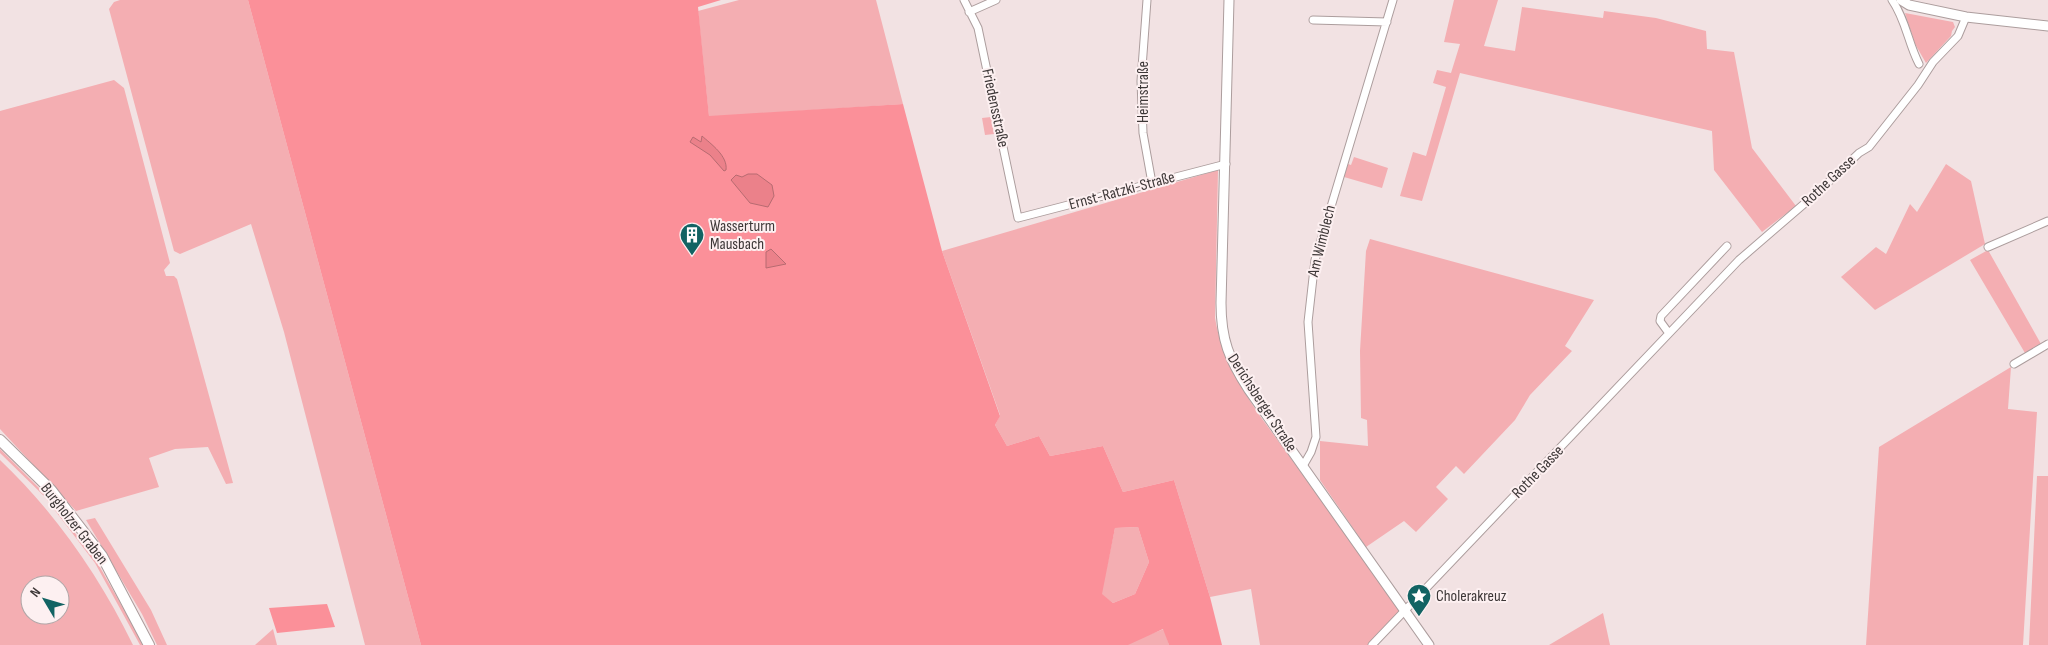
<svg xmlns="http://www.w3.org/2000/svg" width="2048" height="645" viewBox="0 0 2048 645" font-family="'Sofia Sans Condensed',sans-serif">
<rect width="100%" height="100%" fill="#f2e2e3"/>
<path fill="#f4aeb2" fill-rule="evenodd" d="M 120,0 L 248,0 L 421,645 L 365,645 L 284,332 L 251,224 L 180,254 L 174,251 L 109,9 L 114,2 Z
M 739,0 L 876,0 L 903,104 L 709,117 L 698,11 Z
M 1454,0 L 1498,0 L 1484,46 L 1515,51 L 1522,7 L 1603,18 L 1604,11 L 1656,18 L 1706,31 L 1707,49 L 1734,52 L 1752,148 L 1796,206 L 1762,232 L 1714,170 L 1712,131 L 1460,73 L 1422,201 L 1400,196 L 1413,152 L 1426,156 L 1446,87 L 1433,83 L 1437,70 L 1451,73 L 1460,44 L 1444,42 Z
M 1905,13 L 1953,22 L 1955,27 L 1952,31 L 1951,36 L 1926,63 L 1915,44 Z
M 114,80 L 124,88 L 170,263 L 164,270 L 166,276 L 174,276 L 177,279 L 233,483 L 226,484 L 208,447 L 175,449 L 149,458 L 159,487 L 76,511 L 0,429 L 0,111 Z
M 991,117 L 994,134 L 985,135 L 982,118 Z
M 1354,157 L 1388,168 L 1382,188 L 1344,177 L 1348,164 L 1351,165 Z
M 1946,164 L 1971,181 L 1985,244 L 1875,310 L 1841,277 L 1876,247 L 1886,254 L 1910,204 L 1917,212 Z
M 1218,170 L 1215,318 C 1224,373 1260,415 1292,460 C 1328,510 1365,560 1400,611 L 1368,645 L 1260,645 L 1251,589 L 1210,597 L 1174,480 L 1123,492 L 1103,446 L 1050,456 L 1039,436 L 1007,446 L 995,425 L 1000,415 L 942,251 Z
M 1370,239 L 1594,300 L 1565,346 L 1572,351 L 1530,395 L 1515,420 L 1464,474 L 1456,466 L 1436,487 L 1448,499 L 1416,532 L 1404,521 L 1366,547 L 1320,480 L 1320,441 L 1368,446 L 1367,420 L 1361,418 L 1360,351 L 1366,251 Z
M 1988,250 L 2041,344 L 2025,353 L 1970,260 Z
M 2011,367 L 2008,409 L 2037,412 L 2023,645 L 1866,645 L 1879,447 Z
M 0,449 L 46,495 L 97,562 L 144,645 L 140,645 L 95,563 L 44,496 L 0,453 Z
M 0,460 C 55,512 100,577 133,645 L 0,645 ZM 30,585 L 60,585 L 60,615 L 30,615 Z
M 2037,476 L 2048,476 L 2048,645 L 2029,645 Z
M 95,518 L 151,610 L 167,645 L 157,645 L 142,614 L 86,520 Z
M 1138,527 L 1149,562 L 1135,594 L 1113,603 L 1101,594 L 1115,528 Z
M 1603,613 L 1610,645 L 1549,645 Z
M 273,629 L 277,645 L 255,645 Z
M 1164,629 L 1169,645 L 1128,645 L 1127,643 Z"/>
<path fill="#fb9099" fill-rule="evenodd" d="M 248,0 L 721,0 L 698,7 L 709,116 L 903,104 L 942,251 L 1000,416 L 995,425 L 1007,446 L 1039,436 L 1050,456 L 1103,446 L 1123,492 L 1174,480 L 1210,597 L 1222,645 L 1169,645 L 1163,629 L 1128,645 L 421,645 ZM 1138,527 L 1149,562 L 1135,594 L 1113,603 L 1102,594 L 1115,528 Z
M 327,604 L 335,627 L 277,633 L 269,608 Z"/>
<path fill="#eb818a" stroke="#b76b71" d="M 702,136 C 711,144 728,156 726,170 L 724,171 L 710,155 L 690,142 L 693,137 L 701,142 Z
M 748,174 L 757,174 L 772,185 L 774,196 L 768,207 L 750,203 L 731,180 L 736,175 L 742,177 Z
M 771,249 L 786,264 L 766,268 L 766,252 Z"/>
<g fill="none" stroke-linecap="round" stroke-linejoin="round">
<defs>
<path id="minor" d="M 964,0 L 978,28 L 1018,218 L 1226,164
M 1147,0 L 1141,81 L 1143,133 L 1152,183
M 1892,0 C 1906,20 1908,43 1919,64
M 969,12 L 996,0
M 1313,20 L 1387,22
M 1988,247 L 2048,221
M 1668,332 L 1660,321 L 1661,316 L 1727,246
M 2014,364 L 2048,344
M 1303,466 L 1311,452 L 1316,437 L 1308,322 L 1315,260 L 1393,0
M 1372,645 L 1739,260 L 1819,191 L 1859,153 L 1869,147 L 1918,85 L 1933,62 L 1958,36 L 1966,17"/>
<path id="tertiary" d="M 1229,0 L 1221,303 C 1221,340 1229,359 1249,390 L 1429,645
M 1901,0 L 1909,5 L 1966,17 L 2048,26"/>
<path id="secondary" d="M 0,440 L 51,490 L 102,556 L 149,645"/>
</defs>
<use href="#minor" stroke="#ac9d9d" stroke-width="9"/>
<use href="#tertiary" stroke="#ac9d9d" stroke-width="11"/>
<use href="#secondary" stroke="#ac9d9d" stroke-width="12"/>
<use href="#minor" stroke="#fff" stroke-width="7"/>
<use href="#tertiary" stroke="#fff" stroke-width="9"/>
<use href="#secondary" stroke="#fff" stroke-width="10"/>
</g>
<defs>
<symbol id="building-pin" viewBox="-11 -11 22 30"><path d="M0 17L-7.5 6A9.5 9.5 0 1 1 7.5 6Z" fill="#126363" stroke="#fdf0f1"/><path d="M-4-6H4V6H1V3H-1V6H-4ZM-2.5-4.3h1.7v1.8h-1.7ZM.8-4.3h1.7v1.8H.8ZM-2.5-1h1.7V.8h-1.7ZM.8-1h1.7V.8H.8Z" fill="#fff"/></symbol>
<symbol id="sight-pin" viewBox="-11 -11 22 30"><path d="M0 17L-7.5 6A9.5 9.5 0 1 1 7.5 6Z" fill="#126363" stroke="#fdf0f1"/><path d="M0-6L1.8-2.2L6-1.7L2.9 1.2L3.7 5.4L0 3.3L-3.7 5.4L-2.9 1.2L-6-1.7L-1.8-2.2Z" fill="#fff"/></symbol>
</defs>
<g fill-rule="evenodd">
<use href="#building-pin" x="678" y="221" width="28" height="38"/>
<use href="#sight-pin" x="1405" y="582" width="28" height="38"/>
</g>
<g text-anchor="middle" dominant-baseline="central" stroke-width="4" stroke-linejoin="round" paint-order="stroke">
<g font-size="16" fill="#3d3737" stroke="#fdf0f1">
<text transform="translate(1143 92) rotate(-90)">Heimstraße</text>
<text transform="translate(995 108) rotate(78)">Friedensstraße</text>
<text transform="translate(1829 181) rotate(-43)">Rothe Gasse</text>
<text transform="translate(1122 191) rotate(-15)">Ernst-Ratzki-Straße</text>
<text transform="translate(1322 241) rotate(-76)">Am Wimblech</text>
<text transform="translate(1262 403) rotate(57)">Derichsberger Straße</text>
<text transform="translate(1538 472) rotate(-46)">Rothe Gasse</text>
<text transform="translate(74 524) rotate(52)">Burgholzer Graben</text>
</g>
<g font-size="16" fill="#3d3737" stroke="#fdf0f1" text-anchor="start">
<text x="710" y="226">Wasserturm<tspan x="710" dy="18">Mausbach</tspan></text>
<text x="1436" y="596">Cholerakreuz</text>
</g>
</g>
<g transform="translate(45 600) rotate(308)"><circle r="24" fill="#fdf0f1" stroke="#b0a6a7"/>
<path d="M0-4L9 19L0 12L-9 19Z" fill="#126363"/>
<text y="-8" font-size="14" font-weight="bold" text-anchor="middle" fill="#3d3737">N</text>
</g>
</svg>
